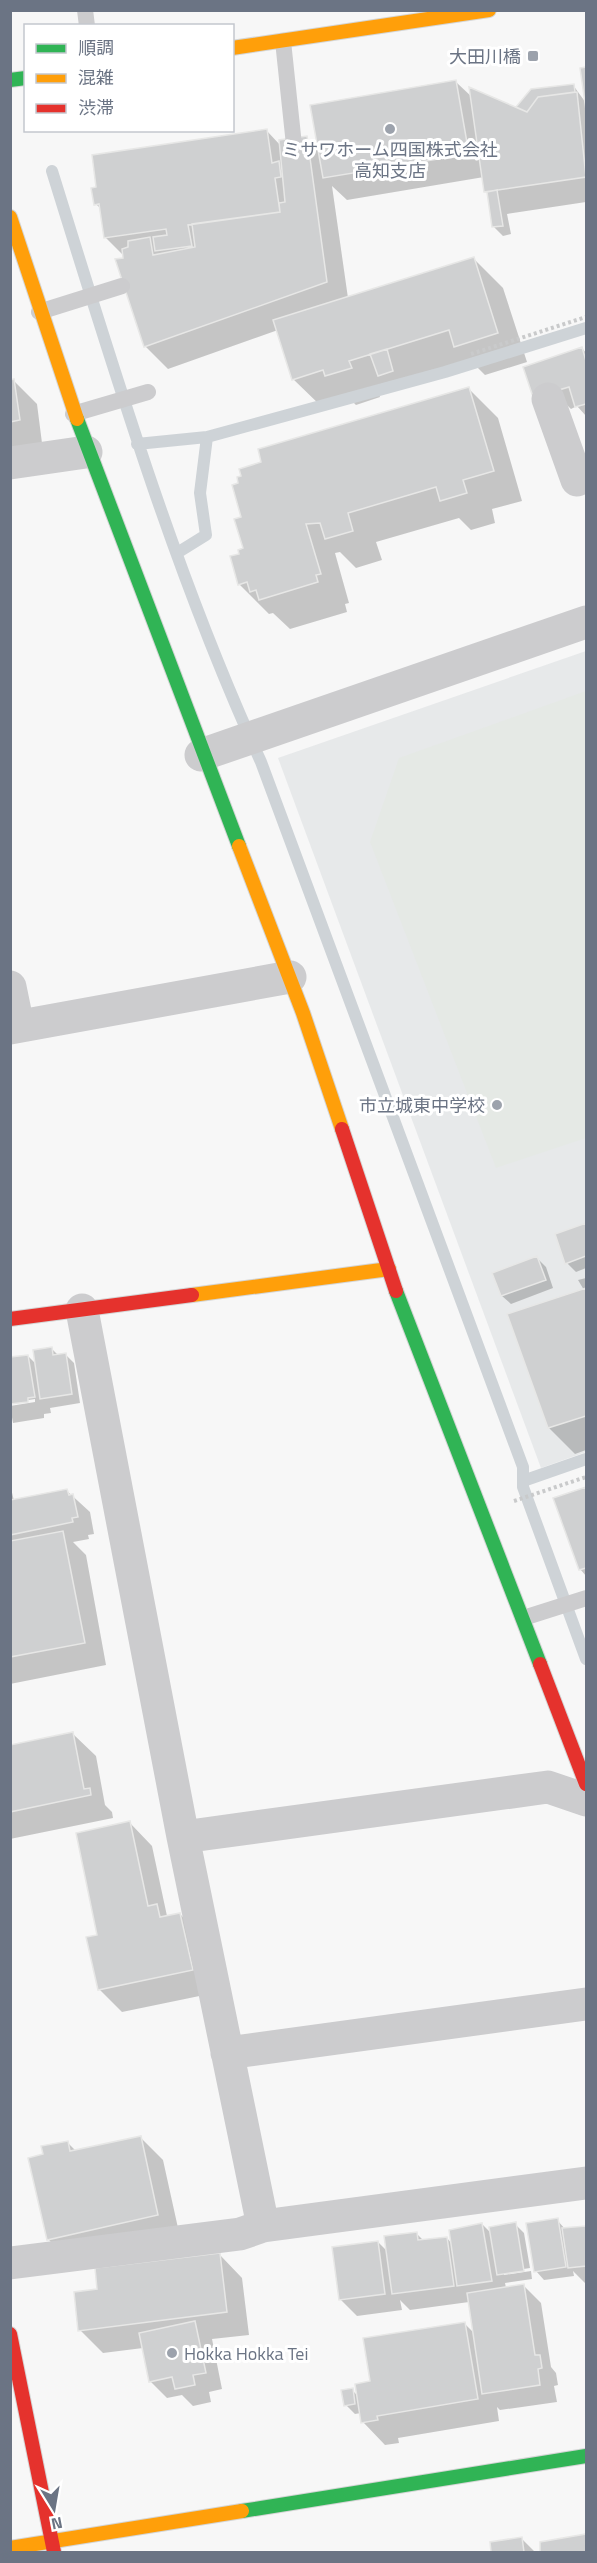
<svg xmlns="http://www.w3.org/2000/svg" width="597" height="2563" viewBox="0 0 597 2563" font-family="'Titillium Web','Noto Sans JP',sans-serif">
<rect width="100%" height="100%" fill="#f7f7f7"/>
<path fill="#e7e9ea" d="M 586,651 L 586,1452 L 541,1468 L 278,758 Z"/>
<path fill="#e5e9e5" d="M 586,691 L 586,1138 L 496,1168 L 370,842 L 399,758 Z"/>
<path fill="#0003" d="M 456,82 L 473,98 L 523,112 L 518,107 L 532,90 L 573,85 L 586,103 L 586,202 L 507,214 L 511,234 L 503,236 L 494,227 L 484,177 L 347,200 L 332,186 L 348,298 L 473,258 L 503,288 L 527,362 L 485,375 L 471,361 L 378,391 L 380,397 L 356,405 L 351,400 L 323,408 L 293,379 L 278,330 L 168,369 L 145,346 L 124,256 L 105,237 L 102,210 L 96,204 L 267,131 L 281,146 L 306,138 L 320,151 Z
M 582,348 L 586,353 L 586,416 L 577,406 L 571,409 L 566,404 L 534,393 Z
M 10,381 L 14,381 L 37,404 L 42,443 L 10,470 Z
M 469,389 L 498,418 L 522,501 L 492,509 L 495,523 L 471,530 L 459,518 L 376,542 L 382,560 L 356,568 L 340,552 L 335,553 L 349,603 L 345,604 L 347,612 L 290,629 L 273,613 L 269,614 L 240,585 L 232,557 L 240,555 L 245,549 L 243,518 Z
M 586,1225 L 586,1268 L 576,1272 L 567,1263 L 557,1235 Z
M 537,1258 L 546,1267 L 553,1288 L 511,1304 L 502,1296 Z
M 586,1278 L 586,1450 L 575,1454 L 549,1428 L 584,1290 L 578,1280 Z
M 52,1349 L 58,1355 L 65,1354 L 74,1363 L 80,1403 L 50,1408 L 51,1413 L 44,1414 L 44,1418 L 13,1423 L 10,1406 L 35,1402 L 35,1399 L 10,1403 L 28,1356 L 37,1365 Z
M 10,1484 L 14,1501 L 67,1491 L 90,1512 L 94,1534 L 88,1535 L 89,1539 L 73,1542 L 86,1555 L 106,1665 L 10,1684 Z
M 586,1488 L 586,1576 L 580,1569 L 555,1499 Z
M 73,1734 L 96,1756 L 105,1805 L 112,1812 L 113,1818 L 10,1839 L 10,1746 Z
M 130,1823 L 152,1846 L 167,1916 L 180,1914 L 202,1937 L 214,1993 L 122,2012 L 99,1989 L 98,1936 Z
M 140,2137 L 163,2160 L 180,2237 L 71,2262 L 48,2239 L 45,2155 L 67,2142 L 77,2152 Z
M 557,2220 L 566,2230 L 586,2227 L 586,2284 L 573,2271 L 574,2276 L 544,2280 L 536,2271 Z
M 482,2224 L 492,2234 L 515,2224 L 524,2233 L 530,2268 L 504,2272 L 504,2275 L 531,2271 L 532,2279 L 505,2283 L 506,2288 L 524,2286 L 541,2303 L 551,2367 L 556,2373 L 558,2385 L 554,2386 L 557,2402 L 500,2410 L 497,2407 L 499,2421 L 398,2438 L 399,2443 L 385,2445 L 363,2422 L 361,2413 L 355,2414 L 346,2405 L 352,2390 L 358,2396 L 372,2382 L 464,2323 L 474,2333 L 469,2302 L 410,2310 L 400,2300 L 402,2310 L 357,2316 L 340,2299 L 378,2242 L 388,2252 L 417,2234 L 424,2241 L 447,2238 L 452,2244 Z
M 220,2255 L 242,2278 L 249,2335 L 212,2339 L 222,2389 L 209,2392 L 211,2402 L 193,2406 L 182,2395 L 167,2398 L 150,2381 L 143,2348 L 103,2353 L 80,2330 L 99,2291 Z
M 586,2535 L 586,2552 L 541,2552 L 541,2543 Z
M 521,2538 L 535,2552 L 493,2552 L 491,2543 Z"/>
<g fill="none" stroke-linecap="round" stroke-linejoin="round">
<path stroke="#ced3d7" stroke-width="12" d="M 52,171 C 114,370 174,572 261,762 L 523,1467 L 523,1487 L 586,1659
M 137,444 L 207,437
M 177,553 L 206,535 L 200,493 L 207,437 L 445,372 L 586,328
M 523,1481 L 586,1459"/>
</g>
<path fill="#cfd0d1" stroke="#e7e7e6" stroke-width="1.5" d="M 586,67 L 586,110 L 580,68 Z
M 456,80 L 469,154 L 323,178 L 310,105 Z
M 574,84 L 575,92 L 538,97 L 527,112 L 516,107 L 531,89 Z
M 469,87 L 527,112 L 538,97 L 577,92 L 586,177 L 484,192 Z
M 267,129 L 272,163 L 279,161 L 281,177 L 275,178 L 280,212 L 188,225 L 192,246 L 155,251 L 153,237 L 167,235 L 166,229 L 104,238 L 99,204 L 94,205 L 91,188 L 96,187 L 92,155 Z
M 307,136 L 327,282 L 144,347 L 115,259 L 123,258 L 122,249 L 128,247 L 128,241 L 150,237 L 153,255 L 195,247 L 192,224 L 280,212 L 279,203 L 285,202 L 279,140 Z
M 497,190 L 503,226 L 492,227 L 487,192 Z
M 474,257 L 498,333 L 454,347 L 449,330 L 349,361 L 352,368 L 325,376 L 323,370 L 292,380 L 273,320 Z
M 582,347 L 586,361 L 586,404 L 575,407 L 569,387 L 552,392 L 550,388 L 532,394 L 523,367 Z
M 387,349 L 393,371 L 378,376 L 370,354 Z
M 14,379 L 20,420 L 10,422 L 10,380 Z
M 469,387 L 494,471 L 463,480 L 467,493 L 440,501 L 436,487 L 348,513 L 353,531 L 325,539 L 320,523 L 306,524 L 321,574 L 316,575 L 318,582 L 259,600 L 256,590 L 250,592 L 247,582 L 238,585 L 230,556 L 239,554 L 238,550 L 243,548 L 234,519 L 241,517 L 232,485 L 238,483 L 237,477 L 241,476 L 239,469 L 261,462 L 258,449 Z
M 586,1223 L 586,1256 L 565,1264 L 555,1234 Z
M 537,1256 L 546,1280 L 501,1296 L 492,1273 Z
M 586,1288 L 586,1416 L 548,1428 L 507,1314 Z
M 52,1347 L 53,1355 L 66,1353 L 72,1394 L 40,1399 L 33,1350 Z
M 28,1355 L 35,1397 L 28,1398 L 28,1402 L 10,1404 L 10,1357 Z
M 586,1487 L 586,1568 L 579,1570 L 553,1498 Z
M 67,1489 L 69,1495 L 73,1494 L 78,1517 L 72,1518 L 73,1522 L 10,1535 L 10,1500 Z
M 63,1531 L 85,1643 L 10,1657 L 10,1541 Z
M 73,1732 L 84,1789 L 90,1788 L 91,1795 L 10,1812 L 10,1745 Z
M 130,1821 L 148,1906 L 157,1904 L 160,1917 L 180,1913 L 193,1970 L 98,1990 L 86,1937 L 97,1935 L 76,1833 Z
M 141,2136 L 158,2215 L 47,2240 L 28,2158 L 43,2154 L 41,2146 L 68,2141 L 70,2151 Z
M 558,2218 L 566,2267 L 534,2272 L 526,2223 Z
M 516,2222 L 524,2271 L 497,2275 L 489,2227 Z
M 482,2223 L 492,2281 L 457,2286 L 449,2230 Z
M 586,2226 L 586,2266 L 568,2268 L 562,2228 Z
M 417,2232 L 418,2240 L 447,2237 L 454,2286 L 392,2294 L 384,2236 Z
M 378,2241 L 385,2294 L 339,2300 L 332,2247 Z
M 220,2253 L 227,2312 L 78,2331 L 74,2292 L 97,2289 L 95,2268 Z
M 524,2284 L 535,2355 L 540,2355 L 542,2368 L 538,2369 L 540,2385 L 482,2394 L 467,2293 Z
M 195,2321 L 206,2373 L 193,2375 L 195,2385 L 175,2389 L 172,2377 L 149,2382 L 139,2333 Z
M 465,2322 L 478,2399 L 377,2416 L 378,2420 L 361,2423 L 355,2384 L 370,2381 L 363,2338 Z
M 353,2388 L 355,2404 L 344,2406 L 341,2390 Z
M 586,2534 L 586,2552 L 540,2552 L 540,2542 Z
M 522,2537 L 524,2552 L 491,2552 L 490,2542 Z"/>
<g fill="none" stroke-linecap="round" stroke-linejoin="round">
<defs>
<path id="fast" d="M 10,80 L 26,78
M 77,419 L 239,846
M 396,1291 L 540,1664
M 242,2511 L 586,2456"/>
<path id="slow" d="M 232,48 L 489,10
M 10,217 L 77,419
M 239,846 L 303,1013 L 342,1129
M 192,1295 L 389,1269
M 10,2548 L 242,2511"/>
<path id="jam" d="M 342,1129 L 396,1291
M 10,1319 L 192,1295
M 540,1664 L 586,1784
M 10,2334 L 54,2552"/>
</defs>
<use href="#fast" stroke="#d4d5d5" stroke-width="16"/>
<use href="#slow" stroke="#d4d5d5" stroke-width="16"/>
<use href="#jam" stroke="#d4d5d5" stroke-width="16"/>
<path stroke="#c9cacb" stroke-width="4" stroke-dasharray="3 3" stroke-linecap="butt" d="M 471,354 L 586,317
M 514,1501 L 586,1477"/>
<path stroke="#ccccce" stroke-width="16" d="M 85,10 L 87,26
M 283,41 L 294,145
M 39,312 L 122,286
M 73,414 L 148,392
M 523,1618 L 586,1598"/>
<path stroke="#ccccce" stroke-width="33" d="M 548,399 L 577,480
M 10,463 L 86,452
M 201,755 L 586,622
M 10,987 L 18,1026
M 10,1028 L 290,977
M 82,1310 L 183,1837 L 263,2226
M 183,1837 L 548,1787 L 586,1800
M 227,2053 L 586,2004
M 10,2263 L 240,2234 L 263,2226 L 586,2183"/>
<use href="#fast" stroke="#30b455" stroke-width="14"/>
<use href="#slow" stroke="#ff9f0a" stroke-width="14"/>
<use href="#jam" stroke="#e5322d" stroke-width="14"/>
</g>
<g fill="#9ca2ac" stroke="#fff" stroke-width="2">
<rect x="527" y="50" width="12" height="12" rx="3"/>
<circle cx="390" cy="129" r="6"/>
<circle cx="497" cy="1105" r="6"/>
<circle cx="172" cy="2353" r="6"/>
</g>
<g text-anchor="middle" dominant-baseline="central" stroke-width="6" stroke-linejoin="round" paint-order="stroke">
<g font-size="18" fill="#6b7484" stroke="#fff" text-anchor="end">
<text x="521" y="56">大田川橋</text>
<text x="390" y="149" text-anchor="middle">ミサワホーム四国株式会社<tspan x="390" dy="21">高知支店</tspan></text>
<text x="485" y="1105">市立城東中学校</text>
<text x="184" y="2353" text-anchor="start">Hokka Hokka Tei</text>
</g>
</g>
<rect width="597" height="2563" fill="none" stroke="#6b7484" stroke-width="24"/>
<rect x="24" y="24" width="210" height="108" fill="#ffffff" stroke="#c4c7ce" stroke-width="1.5"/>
<rect x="36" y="44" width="30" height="9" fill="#30b455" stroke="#c4c7ce" stroke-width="1.5"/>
<text x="78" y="54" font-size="18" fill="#6b7484">順調</text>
<rect x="36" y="74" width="30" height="9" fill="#ff9f0a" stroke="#c4c7ce" stroke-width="1.5"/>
<text x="78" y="84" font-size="18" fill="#6b7484">混雑</text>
<rect x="36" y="104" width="30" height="9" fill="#e5322d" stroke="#c4c7ce" stroke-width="1.5"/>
<text x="78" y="114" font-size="18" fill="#6b7484">渋滞</text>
<g transform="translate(54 2509) rotate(169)" stroke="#ffffff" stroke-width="4.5" paint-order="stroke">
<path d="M0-4.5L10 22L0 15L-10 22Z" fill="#6b7484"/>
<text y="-9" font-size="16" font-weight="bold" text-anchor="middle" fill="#6b7484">N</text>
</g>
</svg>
